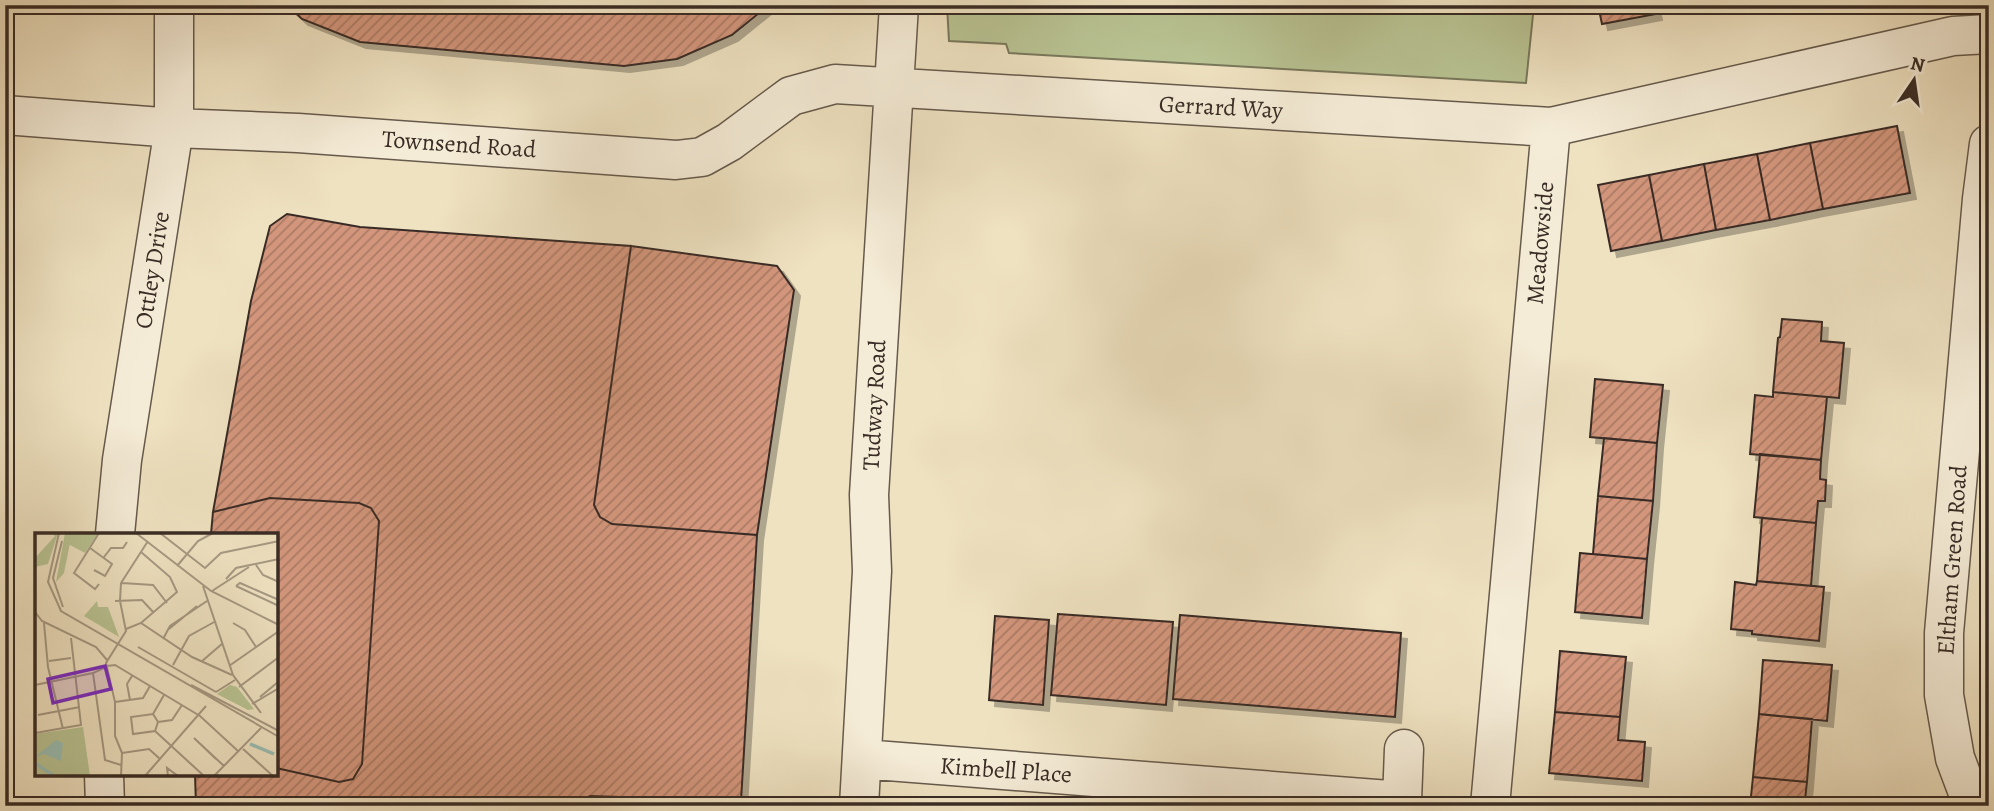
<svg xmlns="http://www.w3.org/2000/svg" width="1994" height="811" viewBox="0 0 1994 811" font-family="Alegreya,serif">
<defs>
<pattern id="building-hatch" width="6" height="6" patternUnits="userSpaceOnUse" patternTransform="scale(1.75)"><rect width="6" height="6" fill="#d3967c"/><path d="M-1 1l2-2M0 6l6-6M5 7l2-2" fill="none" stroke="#ac7b65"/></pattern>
<filter id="shadow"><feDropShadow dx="6" dy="6" stdDeviation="0" flood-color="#0004"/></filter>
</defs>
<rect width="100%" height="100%" fill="#efe2c1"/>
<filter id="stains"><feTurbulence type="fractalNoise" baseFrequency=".00286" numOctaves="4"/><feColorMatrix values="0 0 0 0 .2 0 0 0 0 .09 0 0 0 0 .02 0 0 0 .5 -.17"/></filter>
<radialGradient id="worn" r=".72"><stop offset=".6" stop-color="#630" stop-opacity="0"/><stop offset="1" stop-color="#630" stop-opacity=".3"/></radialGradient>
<path fill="#b9c393" stroke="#79785c" stroke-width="2" d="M 947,5 L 1534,5 L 1526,83 L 1009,53 L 1006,44 L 949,41 Z"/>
<path fill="url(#building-hatch)" stroke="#392c25" stroke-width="2" filter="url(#shadow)" d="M 287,5 L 769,5 L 732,35 L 677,59 L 624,66 L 360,42 L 302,19 Z
M 1598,5 L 1654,5 L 1656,14 L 1602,24 Z
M 1897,126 L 1910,193 L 1823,209 L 1810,143 Z
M 1810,143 L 1823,209 L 1770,220 L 1757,154 Z
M 1757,154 L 1770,220 L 1716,230 L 1704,164 Z
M 1704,164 L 1716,230 L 1662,241 L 1649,175 Z
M 1649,175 L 1662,241 L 1611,251 L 1598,185 Z
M 287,214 L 360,227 L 631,246 L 594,505 L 600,517 L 612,524 L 757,535 L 741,801 L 590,796 L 579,802 L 576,806 L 196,806 L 195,774 L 276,774 L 276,768 L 339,782 L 353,779 L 362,764 L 379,521 L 371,508 L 359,503 L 270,498 L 213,512 L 251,301 L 270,226 Z
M 631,246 L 777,266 L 794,290 L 757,535 L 612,524 L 600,517 L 594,505 Z
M 1782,319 L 1822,322 L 1821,341 L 1844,343 L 1839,398 L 1773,392 L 1778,338 L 1780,337 Z
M 1595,379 L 1663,385 L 1657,443 L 1590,437 Z
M 1773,392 L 1827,397 L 1821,460 L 1750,454 L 1755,395 L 1773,397 Z
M 1604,438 L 1657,443 L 1653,501 L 1598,496 Z
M 1760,454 L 1821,460 L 1820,479 L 1826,480 L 1825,501 L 1818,501 L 1816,523 L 1754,517 Z
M 1598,496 L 1653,501 L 1647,559 L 1593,554 Z
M 270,498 L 359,503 L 371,508 L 379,521 L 362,764 L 353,779 L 339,782 L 276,768 L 276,534 L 211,534 L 213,512 Z
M 1762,518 L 1816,523 L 1811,586 L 1757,581 Z
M 1580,553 L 1647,559 L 1642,618 L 1575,612 Z
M 1757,581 L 1824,587 L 1819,641 L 1752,634 L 1752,631 L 1731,629 L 1735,582 L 1756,585 Z
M 1058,614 L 1173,622 L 1166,705 L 1051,695 Z
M 1180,615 L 1401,633 L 1395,717 L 1173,699 Z
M 995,616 L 1049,620 L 1043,705 L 989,700 Z
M 1560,651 L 1626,657 L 1620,717 L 1555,712 Z
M 1763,660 L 1832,665 L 1827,721 L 1759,714 Z
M 1555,712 L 1620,717 L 1618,740 L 1645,742 L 1642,781 L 1549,773 Z
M 1759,714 L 1812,719 L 1807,782 L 1753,777 Z
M 1753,777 L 1807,782 L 1805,800 L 1818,801 L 1817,806 L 1750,806 Z
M 590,796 L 741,801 L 740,806 L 576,806 L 579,802 Z"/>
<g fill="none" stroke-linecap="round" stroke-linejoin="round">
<defs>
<path id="street" d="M 5,115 L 174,128 L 298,133 L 676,160 L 702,157 L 729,142 L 791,96 L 835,84 L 1551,127
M 115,534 L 122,460 L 174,128 L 174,5
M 862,759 L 1402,801 L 1404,749
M 104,774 L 105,806
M 859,806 L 872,571 L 869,495 L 899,5
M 1490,806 L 1551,127 L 1953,36 L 1989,34
M 1973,806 L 1955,758 L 1944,695 L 1944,633 L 1982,199 L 1989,144"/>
</defs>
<use href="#street" stroke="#665a4c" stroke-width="41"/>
<use href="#street" stroke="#f5ecd7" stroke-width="38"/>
</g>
<g text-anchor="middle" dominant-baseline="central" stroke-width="5" stroke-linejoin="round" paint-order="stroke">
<g font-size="24" fill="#392c25" stroke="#f5ecd7">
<text transform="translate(1221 107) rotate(3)">Gerrard Way</text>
<text transform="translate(459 144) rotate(4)">Townsend Road</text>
<text transform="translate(1540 243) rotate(-85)">Meadowside</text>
<text transform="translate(152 270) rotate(-81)">Ottley Drive</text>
<text transform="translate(874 405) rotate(-87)">Tudway Road</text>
<text transform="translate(1952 560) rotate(-86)">Eltham Green Road</text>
<text transform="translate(1006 770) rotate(4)">Kimbell Place</text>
</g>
</g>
<g transform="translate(35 533)">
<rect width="243" height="243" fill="#efe2c1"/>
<path d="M 17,0 L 23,0 L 13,31 L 0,34 L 0,25 L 20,3 ZM 30,0 L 37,0 L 29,40 L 21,49 ZM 62,68 L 63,74 L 73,74 L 84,104 L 49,83 Z" fill="#b9c393"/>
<path d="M 37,0 L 63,0 L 50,20 L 33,11 ZM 195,152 L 202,154 L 219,176 L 213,177 L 182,161 ZM 48,194 L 55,243 L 0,243 L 0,201 Z" fill="#b9c393"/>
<path d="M 21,207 L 28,210 L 26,228 L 9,221 L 0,224 Z" fill="#9abeb3"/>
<path fill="none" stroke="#9abeb3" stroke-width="3.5" d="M 215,211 L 239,221M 0,230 L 19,243"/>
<path fill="none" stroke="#a69983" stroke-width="2" d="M 24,0 L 13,49 L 26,78 L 244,204M 101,0 L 176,58 L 244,92M 125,0 L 170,35 L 186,20 L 244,8M 27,8 L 18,45 L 28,74M 55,15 L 77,31 L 70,43 L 59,37M 69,24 L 76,15 L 88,15 L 92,9M 221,32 L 228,42 L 244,49M 142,33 L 163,8 L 178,0M 191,46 L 201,35 L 244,26M 87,50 L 118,52 L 132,70M 64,51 L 60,56 L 39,40 L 64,0M 168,53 L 198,142 L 226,180M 201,53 L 205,50 L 244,67M 201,53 L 244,73M 177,58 L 214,34M 80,68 L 107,67 L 119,80M 0,79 L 7,88 L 61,114 L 72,127M 9,90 L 13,134 L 28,196M 106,90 L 157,124 L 197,142M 198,90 L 210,97 L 221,114M 91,96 L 106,90 L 142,59 L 135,44 L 106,19M 134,96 L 162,73M 128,106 L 135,93 L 172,68M 103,114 L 181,159M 14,128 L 36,125M 166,129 L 188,110M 138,132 L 154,103 L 181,88M 72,133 L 80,132 L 165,183 L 203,218M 194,133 L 244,98M 71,134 L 58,140 L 70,227 L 86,232M 0,152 L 58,140M 156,152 L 244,198M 204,154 L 244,124M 181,159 L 200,147M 225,164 L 243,149M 95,167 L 92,151 L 97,143M 80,169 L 108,165 L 115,153M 217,171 L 244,155M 118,181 L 123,189 L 120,198 L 98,201 L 96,184 ZM 118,181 L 129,162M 3,182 L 45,174M 123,189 L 137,187 L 147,172M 120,198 L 169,243M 0,200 L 46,192 L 36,105M 208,216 L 238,243M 87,220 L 114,216 L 125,226M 181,226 L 159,205 L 189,233M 86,243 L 87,220 L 80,203 L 80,169 L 71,130 L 91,98 L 85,68 L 86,50 L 113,8M 110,243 L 171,173M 133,243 L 132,235 L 143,243M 179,243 L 226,195"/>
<path fill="#7b2cbf" fill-opacity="0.15" stroke="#7b2cbf" stroke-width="3.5" d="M 70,133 L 76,156 L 18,170 L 13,146 Z"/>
<rect width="243" height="243" fill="none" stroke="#392c25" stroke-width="3.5"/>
</g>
<rect width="1994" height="811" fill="none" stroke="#efe2c1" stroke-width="28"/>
<rect x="7" y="7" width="1980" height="797" fill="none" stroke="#392c25" stroke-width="3.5"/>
<rect x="14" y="14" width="1966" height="783" fill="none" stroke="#392c25" stroke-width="2"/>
<g transform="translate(1914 80) rotate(13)" stroke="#f5ecd7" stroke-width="5" paint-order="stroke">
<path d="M0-5L12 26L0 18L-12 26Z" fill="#392c25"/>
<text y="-10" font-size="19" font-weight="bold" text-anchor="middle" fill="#392c25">N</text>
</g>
<rect width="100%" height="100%" filter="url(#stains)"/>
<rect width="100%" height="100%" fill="url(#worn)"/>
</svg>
